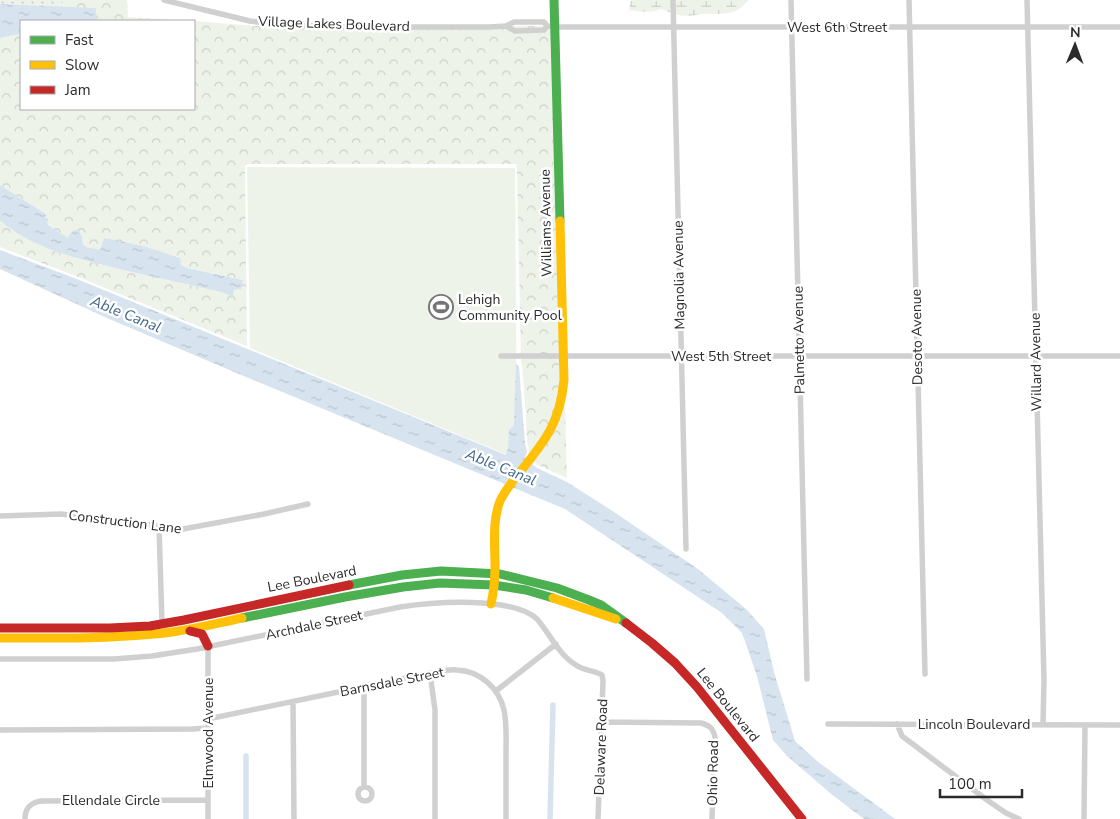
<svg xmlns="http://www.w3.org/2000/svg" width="1120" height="819" viewBox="0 0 1120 819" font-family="'Nunito Sans',sans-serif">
<defs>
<pattern id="grass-dots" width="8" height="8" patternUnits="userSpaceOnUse" patternTransform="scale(1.25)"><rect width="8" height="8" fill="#eef3ea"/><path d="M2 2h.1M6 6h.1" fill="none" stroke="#ccd0c9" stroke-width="1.8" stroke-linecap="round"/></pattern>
<pattern id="forest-crowns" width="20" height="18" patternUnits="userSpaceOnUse" patternTransform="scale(1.25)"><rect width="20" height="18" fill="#eef3ea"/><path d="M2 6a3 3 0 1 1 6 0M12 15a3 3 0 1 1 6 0" fill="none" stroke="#ccd0c9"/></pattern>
<pattern id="wetland-marsh" width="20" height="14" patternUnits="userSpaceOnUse" patternTransform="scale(1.25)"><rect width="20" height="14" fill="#eef3ea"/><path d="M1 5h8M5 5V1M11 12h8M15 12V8" fill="none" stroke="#ccd0c9"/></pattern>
<pattern id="water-ripples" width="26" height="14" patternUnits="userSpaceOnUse" patternTransform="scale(1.25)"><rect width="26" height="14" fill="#d7e4ef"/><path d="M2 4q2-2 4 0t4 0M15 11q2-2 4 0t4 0" fill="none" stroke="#b9c4cd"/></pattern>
</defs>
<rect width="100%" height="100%" fill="#fff"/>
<path fill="url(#grass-dots)" d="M 0,0 L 63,0 L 62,7 L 0,4 Z"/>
<path fill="url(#forest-crowns)" d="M 63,0 L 127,0 L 128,17 L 192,21 L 95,21 L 96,19 L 62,7 Z
M 194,21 L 257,26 L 552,26 L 560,394 L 547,431 L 528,457 C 530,450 527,444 527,437 C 526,413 524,390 522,365 L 521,363 L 517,169 L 516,164 L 249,164 L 246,165 L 245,167 L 247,346 L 78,277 L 0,247 L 0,221 C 36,251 83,260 127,271 C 159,278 190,285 221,292 L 233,296 L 234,290 L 243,280 L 187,268 L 181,265 L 104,238 L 100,251 L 86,247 L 83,244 L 82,237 L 69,235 L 68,239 L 48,225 L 46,214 L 0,185 L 0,39 L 4,37 L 21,34 L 21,109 L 194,109 Z
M 565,403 L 567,478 L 538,465 L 533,461 Z"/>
<path fill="url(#wetland-marsh)" d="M 631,0 L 748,0 C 737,17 720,13 702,14 C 695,15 687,17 679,15 C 673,14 667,11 661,9 C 651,13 640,12 629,10 Z"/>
<path fill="#eef3ea" d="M 247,167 L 515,168 L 517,459 L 250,348 Z"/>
<path fill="url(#water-ripples)" d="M 0,4 L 96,8 L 96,19 L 95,21 L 21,21 L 21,34 L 4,37 L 0,39 Z
M 0,185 L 46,214 L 48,225 L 68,238 L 69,235 L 74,230 L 79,230 L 82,237 L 83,244 L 86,247 L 100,250 L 104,238 L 143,246 L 180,258 L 181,265 L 187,268 L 243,280 L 241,288 L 234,290 L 233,297 L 221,292 C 190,285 159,278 127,271 C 83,260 36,251 0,221 Z
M 0,250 L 77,279 L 506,455 L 508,448 L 509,430 L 514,425 L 516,364 L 519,366 L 525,444 L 527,451 L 525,458 L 537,468 L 567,482 L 611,510 L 698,569 L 746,609 L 764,629 L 774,672 L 795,741 L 817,761 L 895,819 L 864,819 L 830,793 L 787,756 L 773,740 L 757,676 L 742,633 L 722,613 L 565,509 L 246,377 L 107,318 L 0,269 Z
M 431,299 L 450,299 L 451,318 L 444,318 L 444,314 L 431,315 Z"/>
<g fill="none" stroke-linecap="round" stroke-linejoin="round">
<path stroke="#d7e4ef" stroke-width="5.5" d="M 246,756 L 246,819
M 550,819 L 553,705"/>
<path stroke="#d0d0d0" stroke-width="5.5" d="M 164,0 L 250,21 L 273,24 L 338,27 L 489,27 L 506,26 L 514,22 L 544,22 L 547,26 L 561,27 L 1120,27
M 673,0 L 686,549
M 791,0 L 807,679
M 909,0 L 925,674
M 1027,0 L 1044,680 L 1043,725
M 506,26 L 515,31 L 544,30 L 547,26
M 501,356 L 1120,356
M 0,516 L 61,514 L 183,529 L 264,514 L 308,504
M 159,526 L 162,624
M 208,646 L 208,819
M 0,659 L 114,659 L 152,656 L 197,649 L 400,607 C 433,602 512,596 537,619 C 550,634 559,655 576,665 C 584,671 594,670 602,675 L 603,681 L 598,819
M 430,673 L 435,710 L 435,819
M 364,687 L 364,786
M 496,691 L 556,644
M 293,702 L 294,819
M 208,719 L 430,673 C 439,672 448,669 457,670 C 480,671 499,688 504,710 C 507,724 506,739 506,753 C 506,775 506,797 506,819
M 601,722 L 701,723 C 709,725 713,728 715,737 L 712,819
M 828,724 L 1120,725
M 897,724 L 902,736 L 987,800 L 1006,813 L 1019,819
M 0,730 L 193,729 L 208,728
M358 794a7 7 0 1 1 14 0a7 7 0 1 1-14 0Z
M 25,819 C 25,808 30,803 41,801 L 208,800
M 1084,819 L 1085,725"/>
<path stroke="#4caf50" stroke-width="9" d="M 554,0 L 560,221
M 349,585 L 402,575 L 441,571 L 500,574 L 557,588 L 589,600 L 601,605 L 626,623
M 242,618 L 345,597 L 403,587 L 440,583 L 494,585 L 526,590 L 553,598"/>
<path stroke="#ffc107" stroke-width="9" d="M 553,598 L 616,619
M 491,604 C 494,591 495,579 495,566 C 495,544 492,522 500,501 C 505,490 513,481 520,472 C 546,440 560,422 564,380 L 560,221
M 0,638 C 52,638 103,639 154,634 C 184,632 213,624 242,618"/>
<path stroke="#c62828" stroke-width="9" d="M 626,623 L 652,643 L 675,663 L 697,687 L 802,819
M 0,628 L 110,628 L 150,626 L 184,620 L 349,585
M 190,631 L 202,634 L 208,646"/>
</g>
<defs>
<symbol id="stadium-ring" viewBox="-11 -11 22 22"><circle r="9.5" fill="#fff" stroke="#757575" stroke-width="1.5"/><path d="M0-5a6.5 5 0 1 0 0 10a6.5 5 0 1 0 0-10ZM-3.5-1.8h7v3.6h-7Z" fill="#757575"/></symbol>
</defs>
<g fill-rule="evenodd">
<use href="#stadium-ring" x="427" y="293" width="28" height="28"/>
</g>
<g text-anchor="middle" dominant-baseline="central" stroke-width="5" stroke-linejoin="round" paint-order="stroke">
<g font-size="14" fill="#2b2b2b" stroke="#fff">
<text transform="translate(334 24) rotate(2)">Village Lakes Boulevard</text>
<text x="837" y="27">West 6th Street</text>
<text transform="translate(546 223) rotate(-91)">Williams Avenue</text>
<text transform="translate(679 275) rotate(-91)">Magnolia Avenue</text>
<text transform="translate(917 337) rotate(-91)">Desoto Avenue</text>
<text transform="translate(799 340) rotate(-91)">Palmetto Avenue</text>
<text x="721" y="356">West 5th Street</text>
<text transform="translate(1036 362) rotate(-91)">Willard Avenue</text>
<text transform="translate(125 522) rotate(7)">Construction Lane</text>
<text transform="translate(312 579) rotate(-11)">Lee Boulevard</text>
<text transform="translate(314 625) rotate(-12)">Archdale Street</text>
<text transform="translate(392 682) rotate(-11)">Barnsdale Street</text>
<text transform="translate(728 705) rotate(51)">Lee Boulevard</text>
<text x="974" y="724">Lincoln Boulevard</text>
<text transform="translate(208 733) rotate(-90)">Elmwood Avenue</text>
<text transform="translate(601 747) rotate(-88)">Delaware Road</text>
<text transform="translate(713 773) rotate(-89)">Ohio Road</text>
<text x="111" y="800">Ellendale Circle</text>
</g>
<g font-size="14" fill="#2b2b2b" stroke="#fff" text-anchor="start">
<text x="458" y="299">Lehigh<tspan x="458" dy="16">Community Pool</tspan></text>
</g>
<g font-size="15" font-style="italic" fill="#3f6688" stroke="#fff">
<text transform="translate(126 314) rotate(22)">Able Canal</text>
<text transform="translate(501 467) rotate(22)">Able Canal</text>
</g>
</g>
<rect x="20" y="20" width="175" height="90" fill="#ffffff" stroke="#aaaaaa"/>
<rect x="30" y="36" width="25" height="8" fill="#4caf50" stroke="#aaaaaa"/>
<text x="65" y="45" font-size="15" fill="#2b2b2b">Fast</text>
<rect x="30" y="61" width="25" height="8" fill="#ffc107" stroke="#aaaaaa"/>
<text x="65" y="70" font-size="15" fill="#2b2b2b">Slow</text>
<rect x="30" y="86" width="25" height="8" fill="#c62828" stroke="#aaaaaa"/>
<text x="65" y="95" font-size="15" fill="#2b2b2b">Jam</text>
<g transform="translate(1075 45) rotate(1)" stroke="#ffffff" stroke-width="4" paint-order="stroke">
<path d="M0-4L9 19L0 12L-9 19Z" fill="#2b2b2b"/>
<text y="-8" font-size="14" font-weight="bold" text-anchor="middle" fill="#2b2b2b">N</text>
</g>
<path d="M940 789v8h82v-8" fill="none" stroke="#2b2b2b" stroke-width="2.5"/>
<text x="948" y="789" font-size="15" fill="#2b2b2b" stroke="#ffffff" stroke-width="4" paint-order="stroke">100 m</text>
</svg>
